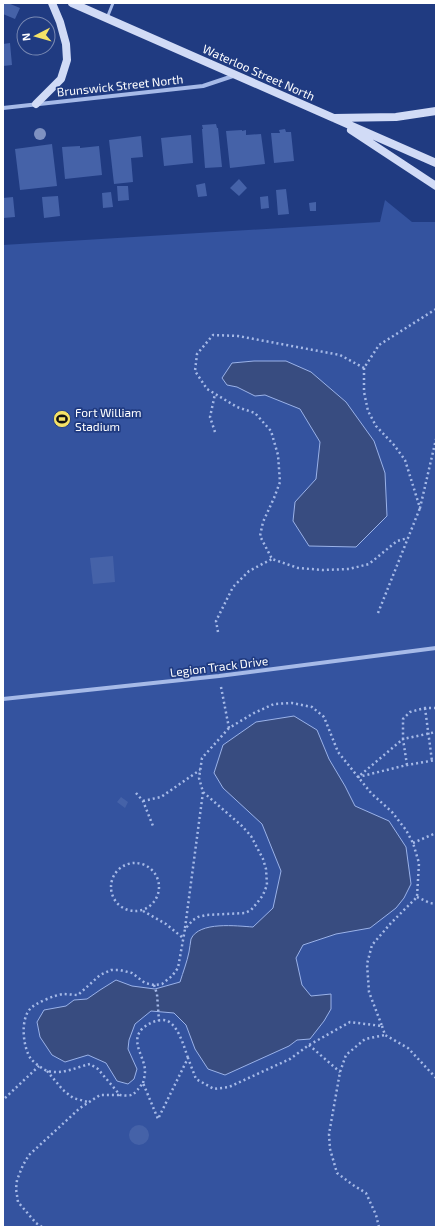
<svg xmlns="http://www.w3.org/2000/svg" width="439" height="1230" viewBox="0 0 439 1230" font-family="'Exo 2',sans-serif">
<rect width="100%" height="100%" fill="#203b81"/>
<path fill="#34539f" d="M 385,200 L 412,222 L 436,222 L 436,1227 L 3,1227 L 3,245 L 380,222 Z"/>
<path fill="#384c80" stroke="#9ab2e9" d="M 254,361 L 286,361 L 311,372 L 346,402 L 374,441 L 385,473 L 387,516 L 356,547 L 309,546 L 293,521 L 295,502 L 316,479 L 320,442 L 300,409 L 265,395 L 255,396 L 237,387 L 227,385 L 222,378 L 232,363 Z
M 294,716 L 317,730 L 329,759 L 345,786 L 355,806 L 389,821 L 406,847 L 411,884 L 404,898 L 396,908 L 370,928 L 336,934 L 303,945 L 296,958 L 302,985 L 311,996 L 331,994 L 331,1009 L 324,1021 L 310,1039 L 297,1040 L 289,1046 L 225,1075 L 208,1069 L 195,1049 L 186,1025 L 174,1013 L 151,1011 L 135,1024 L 129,1040 L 128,1049 L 137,1069 L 134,1079 L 128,1084 L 117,1081 L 106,1063 L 88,1055 L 65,1062 L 52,1055 L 40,1037 L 37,1022 L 44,1010 L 66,1006 L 74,1000 L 87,999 L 100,990 L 116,980 L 132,986 L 155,989 L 180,982 C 183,972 187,962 189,952 C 190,948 190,943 191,939 C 199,921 237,926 253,927 L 273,908 L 281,871 L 262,824 L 223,788 L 214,773 L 223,745 L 256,722 Z"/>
<path fill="#4562a8" d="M 3,3 L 8,3 L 20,8 L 15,19 L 3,14 Z
M 10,43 L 12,65 L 3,66 L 3,44 Z
M 216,124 L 217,128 L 218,128 L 222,167 L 205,168 L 202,129 L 203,129 L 202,125 Z
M 285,129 L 286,132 L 291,132 L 294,161 L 274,163 L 271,133 L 280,133 L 279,130 Z
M 242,130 L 242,131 L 246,130 L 246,135 L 261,134 L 265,164 L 230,168 L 226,131 Z
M 191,135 L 193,163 L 164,166 L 161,138 Z
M 141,136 L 143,157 L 131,158 L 133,182 L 114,184 L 109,140 Z
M 52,144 L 57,186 L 20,190 L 15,149 Z
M 80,146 L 80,148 L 99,146 L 102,175 L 65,179 L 62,147 Z
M 239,179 L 247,188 L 239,196 L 230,188 Z
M 205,183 L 207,196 L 198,197 L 196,185 Z
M 117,186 L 128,186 L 129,200 L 118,201 Z
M 286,189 L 289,214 L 278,215 L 276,190 Z
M 111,192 L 113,207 L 103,208 L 102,193 Z
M 58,196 L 60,216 L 44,218 L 42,197 Z
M 268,196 L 269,208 L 261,209 L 260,197 Z
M 13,197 L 15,217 L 3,218 L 3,198 Z
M 316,202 L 316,211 L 310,211 L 309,203 Z
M 113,556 L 115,582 L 93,584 L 90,558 Z
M 121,797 L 128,802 L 125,808 L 117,802 Z
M129 1135a10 10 0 1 1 20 0a10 10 0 1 1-20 0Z"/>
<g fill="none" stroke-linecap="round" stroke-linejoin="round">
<path stroke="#a6bae8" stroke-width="2.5" stroke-dasharray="2 3" stroke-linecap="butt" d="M 436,309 L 379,345 L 364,368 L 364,392 L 368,411 L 376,426 L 394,445 L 405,460 L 420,508 L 436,439
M 364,368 L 340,355 L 238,336 L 213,335 L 197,354 L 195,371 L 207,389 L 237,407 L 255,413 L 271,431 L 278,455 L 280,482 L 274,498 L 263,522 L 260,536 L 272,559 L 298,568 L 323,570 L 349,569 L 369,564 L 397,541 L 408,538
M 215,432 L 210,417 L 215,394
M 378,613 L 420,508
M 218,632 L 216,621 L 233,587 L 249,571 L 272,559
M 221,687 L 229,728 L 254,713 L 274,704 L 292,703 L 312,707 L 324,717 L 338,752 L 371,793 L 392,812 L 406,830 L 413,843 L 419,863 L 417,897 L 391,923 L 372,945 L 367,964 L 369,992 L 382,1026 L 350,1022 L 309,1045 L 290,1059 L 229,1087 L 214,1089 L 196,1079 L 188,1058 L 158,1119 L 143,1083 C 134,1094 134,1097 120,1095 L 98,1069 L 90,1064 C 77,1067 62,1075 48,1071 C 43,1070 35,1063 31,1059 C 23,1048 20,1020 30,1009 C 35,1003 55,995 63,994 C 68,994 73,995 78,995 L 100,975 L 111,970 L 120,970 L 132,973 L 145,983 L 154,985 L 162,984 L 172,976 L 178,968 L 185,929 L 193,920 L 198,917 L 206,915 L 245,913 L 251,910 L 257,903 L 263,895 L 267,885 L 266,869 L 263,859 L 251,836 L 242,826 L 203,792 L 199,778 L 202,758 L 229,728
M 425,708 L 432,761
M 436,708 L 425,708 L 410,712 L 403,719 L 403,739 L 358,777 L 407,765 L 436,760
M 407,765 L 403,739 L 436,732
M 136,793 L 143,801 L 153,826
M 143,801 L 161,797 L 200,770
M 413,843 L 436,833
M111 887a24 24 0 1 1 48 0a24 24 0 1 1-48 0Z
M 417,897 L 430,903 L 436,904
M 143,911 L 166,924 L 183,938
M 185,928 L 203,792
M 154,985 L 157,994 L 159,1021
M 382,1026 L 385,1035 L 408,1048 L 436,1078
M 309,1045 L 340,1072
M 47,1071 L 63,1090 L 73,1098 L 88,1102
M 143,1083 C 144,1079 145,1075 145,1071 C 145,1057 129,1041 143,1028 C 149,1023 154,1021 162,1020 C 177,1019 184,1047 188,1058
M 5,1098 L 39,1066
M 42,1227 L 36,1223 L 18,1202 L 16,1189 L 17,1180 L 23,1165 L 29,1155 L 80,1108 L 100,1095 L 119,1095
M 379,1227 L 376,1215 L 366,1193 L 353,1185 L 337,1173 L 330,1149 L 329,1134 L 340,1072 L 346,1055 L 365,1039 L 385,1035"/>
<path stroke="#a6bae8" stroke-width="3" d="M 107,18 L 113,3"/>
<path stroke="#a6bae8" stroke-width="4" d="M 3,108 L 203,86 L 236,75
M 3,699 L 219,676 L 436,648"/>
<path stroke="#d1dbf6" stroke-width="8" d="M 72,3 C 194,56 315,110 436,163
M 36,104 L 61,79 L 67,60 L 66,44 L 60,22 L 52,3
M 334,118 L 396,117 L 436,111
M 351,130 L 436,186"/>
</g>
<circle fill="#7e91c1" cx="40" cy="134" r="6"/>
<defs>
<symbol id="stadium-disc" viewBox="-11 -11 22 22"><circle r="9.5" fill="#f5e267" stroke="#203b81"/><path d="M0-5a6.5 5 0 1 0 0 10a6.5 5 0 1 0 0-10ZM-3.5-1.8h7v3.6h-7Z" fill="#111"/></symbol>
</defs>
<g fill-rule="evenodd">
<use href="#stadium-disc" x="52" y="409" width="20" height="20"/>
</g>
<g text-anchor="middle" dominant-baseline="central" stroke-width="3.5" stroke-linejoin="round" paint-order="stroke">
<g font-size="12" fill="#fff" stroke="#203b81">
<text transform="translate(259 72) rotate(24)">Waterloo Street North</text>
<text transform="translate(120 85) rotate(-6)">Brunswick Street North</text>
<text transform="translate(219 666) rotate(-7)">Legion Track Drive</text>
</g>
<g font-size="12" fill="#fff" stroke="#203b81" text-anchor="start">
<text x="75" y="412">Fort William<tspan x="75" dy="14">Stadium</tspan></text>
</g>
</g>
<rect width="439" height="1230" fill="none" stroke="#ffffff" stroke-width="8"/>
<g transform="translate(36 36) rotate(264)"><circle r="19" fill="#203b81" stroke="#7989b3"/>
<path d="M0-3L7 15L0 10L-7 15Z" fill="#f5e267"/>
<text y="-6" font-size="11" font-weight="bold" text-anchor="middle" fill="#ffffff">N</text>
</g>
</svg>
